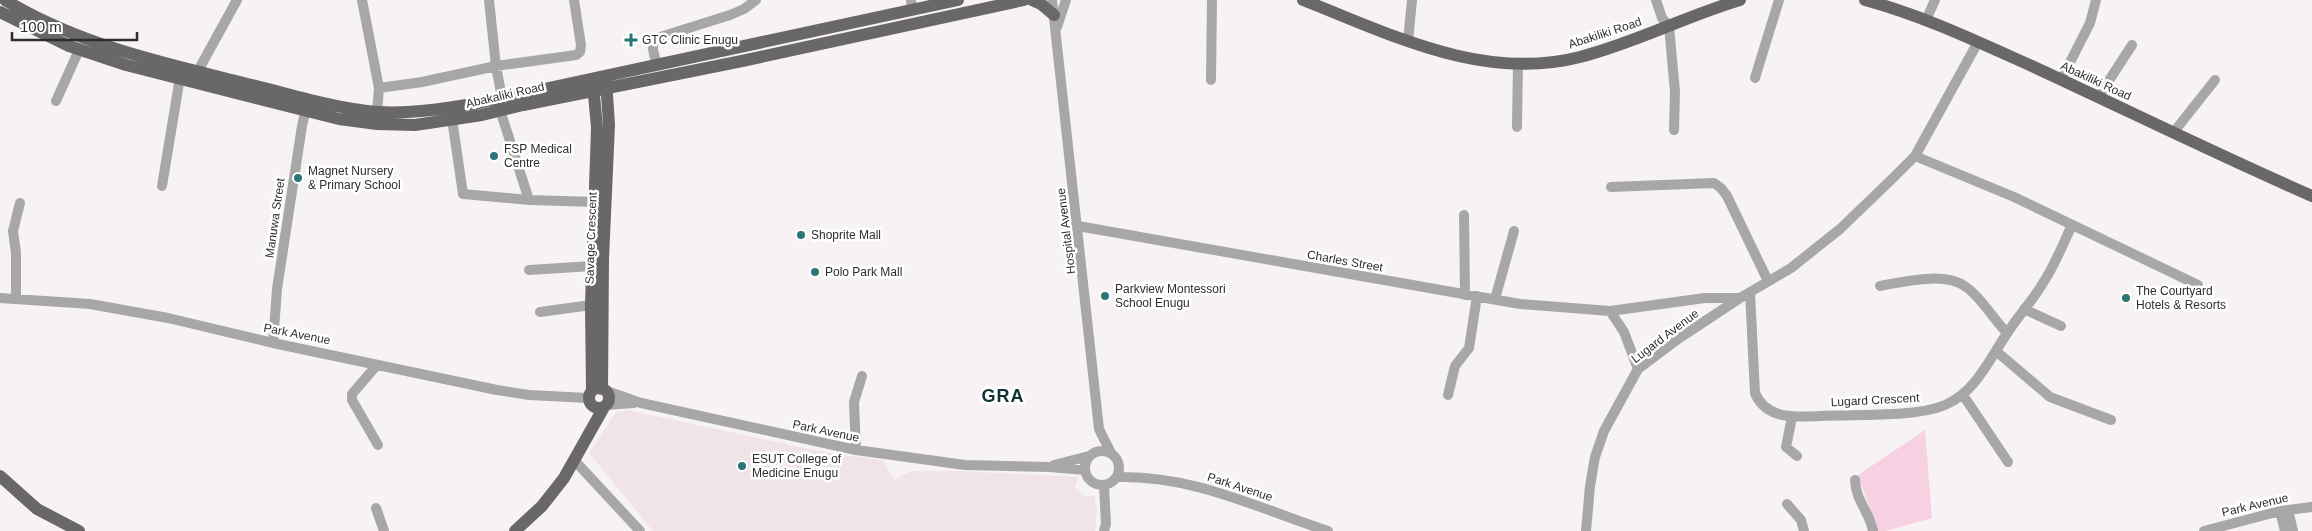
<svg xmlns="http://www.w3.org/2000/svg" width="2312" height="531" viewBox="0 0 2312 531" font-family="Helvetica,sans-serif">
<rect width="100%" height="100%" fill="#f7f3f5"/>
<path fill="#f0e4e9" d="M 628,410 L 824,452 L 882,460 L 894,480 L 911,471 L 959,471 L 1078,477 L 1075,488 L 1085,497 L 1094,495 L 1095,500 L 1097,509 L 1095,531 L 653,531 L 589,453 L 616,412 Z"/>
<path fill="#f7d1e2" d="M 1925,430 L 1932,518 L 1886,531 L 1878,531 L 1858,475 Z"/>
<g fill="none" stroke-linecap="round" stroke-linejoin="round">
<path stroke="#a8a7a7" stroke-width="10" d="M 362,0 L 379,88 L 377,112
M 489,0 L 496,66 L 502,98
M 911,0 L 912,10
M 1052,0 L 1099,429 L 1111,453
M 1656,0 L 1662,18 L 1669,26 L 1675,92 L 1674,130
M 1926,20 L 1935,0
M 1057,27 L 1066,0
M 1408,41 L 1412,0
M 657,65 C 655,56 649,45 657,38 L 730,15 L 744,9 L 756,0
M 194,78 L 237,0
M 1755,78 L 1779,0
M 1211,80 L 1212,0
M 2061,80 L 2090,23 L 2096,0
M 379,88 L 422,82 L 496,66 L 576,55 L 580,52 L 581,45 L 574,0
M 2099,96 L 2132,45
M 56,101 L 79,50
M 500,110 L 529,200
M 451,112 L 463,194 L 529,200 L 596,202
M 1517,127 L 1518,63
M 2173,133 L 2215,80
M 1915,156 L 2014,197 L 2198,285
M 162,186 L 181,71
M 1611,187 L 1714,183 L 1721,188 L 1727,196 L 1768,281
M 1464,215 L 1465,295
M 1078,226 L 1520,304 L 1610,311 L 1705,298 L 1740,298
M 529,270 L 592,266
M 1880,286 C 1903,282 1945,271 1966,287 C 1982,298 1993,319 2007,333
M 1750,292 L 1755,393 C 1766,420 1796,417 1821,416 C 1855,414 1914,418 1945,405 C 1977,391 1989,359 2008,332 C 2019,315 2033,300 2043,283 C 2055,265 2063,244 2072,225
M 0,298 L 90,304 L 168,318 L 273,343 L 497,390 L 529,395 L 588,398
M 16,299 L 16,253 L 13,231 L 20,203
M 1495,299 L 1514,231
M 2024,309 L 2061,326
M 1610,311 L 1624,332 L 1638,369
M 540,312 L 591,305
M 273,343 L 277,289 L 302,126 L 307,104
M 1996,351 L 2050,397 L 2111,420
M 377,365 L 352,394 L 352,400 L 378,445
M 604,390 L 641,403 L 856,450 L 965,465 L 1049,467 L 1085,470
M 1448,395 L 1455,366 L 1469,348 L 1477,296
M 1963,395 L 2008,462
M 606,405 L 634,403
M 1792,417 L 1786,447 L 1797,456
M 856,450 L 854,402 L 862,376
M1085 468a17 17 0 1 1 34 0a17 17 0 1 1-34 0Z
M 575,461 L 640,531
M 1054,465 L 1089,456
M 1117,477 C 1194,475 1257,508 1328,531
M 1855,480 C 1856,502 1869,510 1873,531
M 1104,485 L 1106,524 L 1104,531
M 1787,504 L 1801,520 L 1804,531
M 376,508 L 384,531
M 2288,510 L 2293,531
M 2280,511 L 2285,531
M 1586,531 L 1590,486 L 1595,457 L 1604,431 L 1638,369 L 1678,339 L 1740,298 L 1791,268 L 1840,229 L 1892,179 L 1915,156 L 1978,42
M 2204,531 L 2280,511 L 2312,507"/>
<path stroke="#6a6768" stroke-width="12" d="M 5,0 C 81,46 167,64 252,85 C 293,95 336,109 378,112 C 414,114 449,108 484,102 L 958,0
M 1032,0 L 1041,4 L 1054,15
M 1303,0 C 1390,34 1483,82 1580,57 C 1635,43 1686,16 1740,0
M 1865,0 C 1924,16 1978,42 2034,67 C 2127,110 2218,155 2312,196
M 0,12 L 69,46 L 126,65 L 339,119 L 377,124 L 415,125 L 482,115 L 523,105 L 742,61 L 1024,0
M589 398a10 10 0 1 1 20 0a10 10 0 1 1-20 0Z
M 602,389 L 603,259 L 609,125 L 606,79
M 592,391 L 591,305 L 597,128 L 593,84
M 0,476 L 37,509 L 79,531
M 515,531 L 542,506 L 564,478 L 604,407"/>
</g>
<g fill="#2b7578" stroke="#fff" stroke-width="2">
<path d="M628.5 32.5h5v5h5v5h-5v5h-5v-5h-5v-5h5z"/>
<circle cx="494" cy="156" r="5"/>
<circle cx="298" cy="178" r="5"/>
<circle cx="801" cy="235" r="5"/>
<circle cx="815" cy="272" r="5"/>
<circle cx="1105" cy="296" r="5"/>
<circle cx="2126" cy="298" r="5"/>
<circle cx="742" cy="466" r="5"/>
</g>
<g text-anchor="middle" dominant-baseline="central" stroke-width="5" stroke-linejoin="round" paint-order="stroke">
<g font-size="12" fill="#2f2e2f" stroke="#fff">
<text transform="translate(1605 33) rotate(-18)">Abakiliki Road</text>
<text transform="translate(2096 81) rotate(25)">Abakiliki Road</text>
<text transform="translate(505 95) rotate(-13)">Abakaliki Road</text>
<text transform="translate(275 218) rotate(-82)">Manuwa Street</text>
<text transform="translate(1066 231) rotate(-97)">Hospital Avenue</text>
<text transform="translate(591 238) rotate(-88)">Savage Crescent</text>
<text transform="translate(1345 261) rotate(10)">Charles Street</text>
<text transform="translate(297 334) rotate(11)">Park Avenue</text>
<text transform="translate(1665 336) rotate(-37)">Lugard Avenue</text>
<text transform="translate(1875 400) rotate(-3)">Lugard Crescent</text>
<text transform="translate(826 431) rotate(12)">Park Avenue</text>
<text transform="translate(1240 487) rotate(18)">Park Avenue</text>
<text transform="translate(2255 505) rotate(-13)">Park Avenue</text>
</g>
<g font-size="12" fill="#2f2e2f" stroke="#fff" text-anchor="start">
<text x="642" y="40">GTC Clinic Enugu</text>
<text x="504" y="149">FSP Medical<tspan x="504" dy="14">Centre</tspan></text>
<text x="308" y="171">Magnet Nursery<tspan x="308" dy="14">&amp; Primary School</tspan></text>
<text x="811" y="235">Shoprite Mall</text>
<text x="825" y="272">Polo Park Mall</text>
<text x="1115" y="289">Parkview Montessori<tspan x="1115" dy="14">School Enugu</tspan></text>
<text x="2136" y="291">The Courtyard<tspan x="2136" dy="14">Hotels &amp; Resorts</tspan></text>
<text x="752" y="459">ESUT College of<tspan x="752" dy="14">Medicine Enugu</tspan></text>
</g>
<g font-size="18" font-weight="bold" letter-spacing="1" fill="#0f3234" stroke="#fff">
<text x="1003" y="396">GRA</text>
</g>
</g>
<path d="M12 32v8h125v-8" fill="none" stroke="#2f2e2f" stroke-width="2.5"/>
<text x="20" y="32" font-size="15" fill="#2f2e2f" stroke="#ffffff" stroke-width="4" paint-order="stroke">100 m</text>
</svg>
